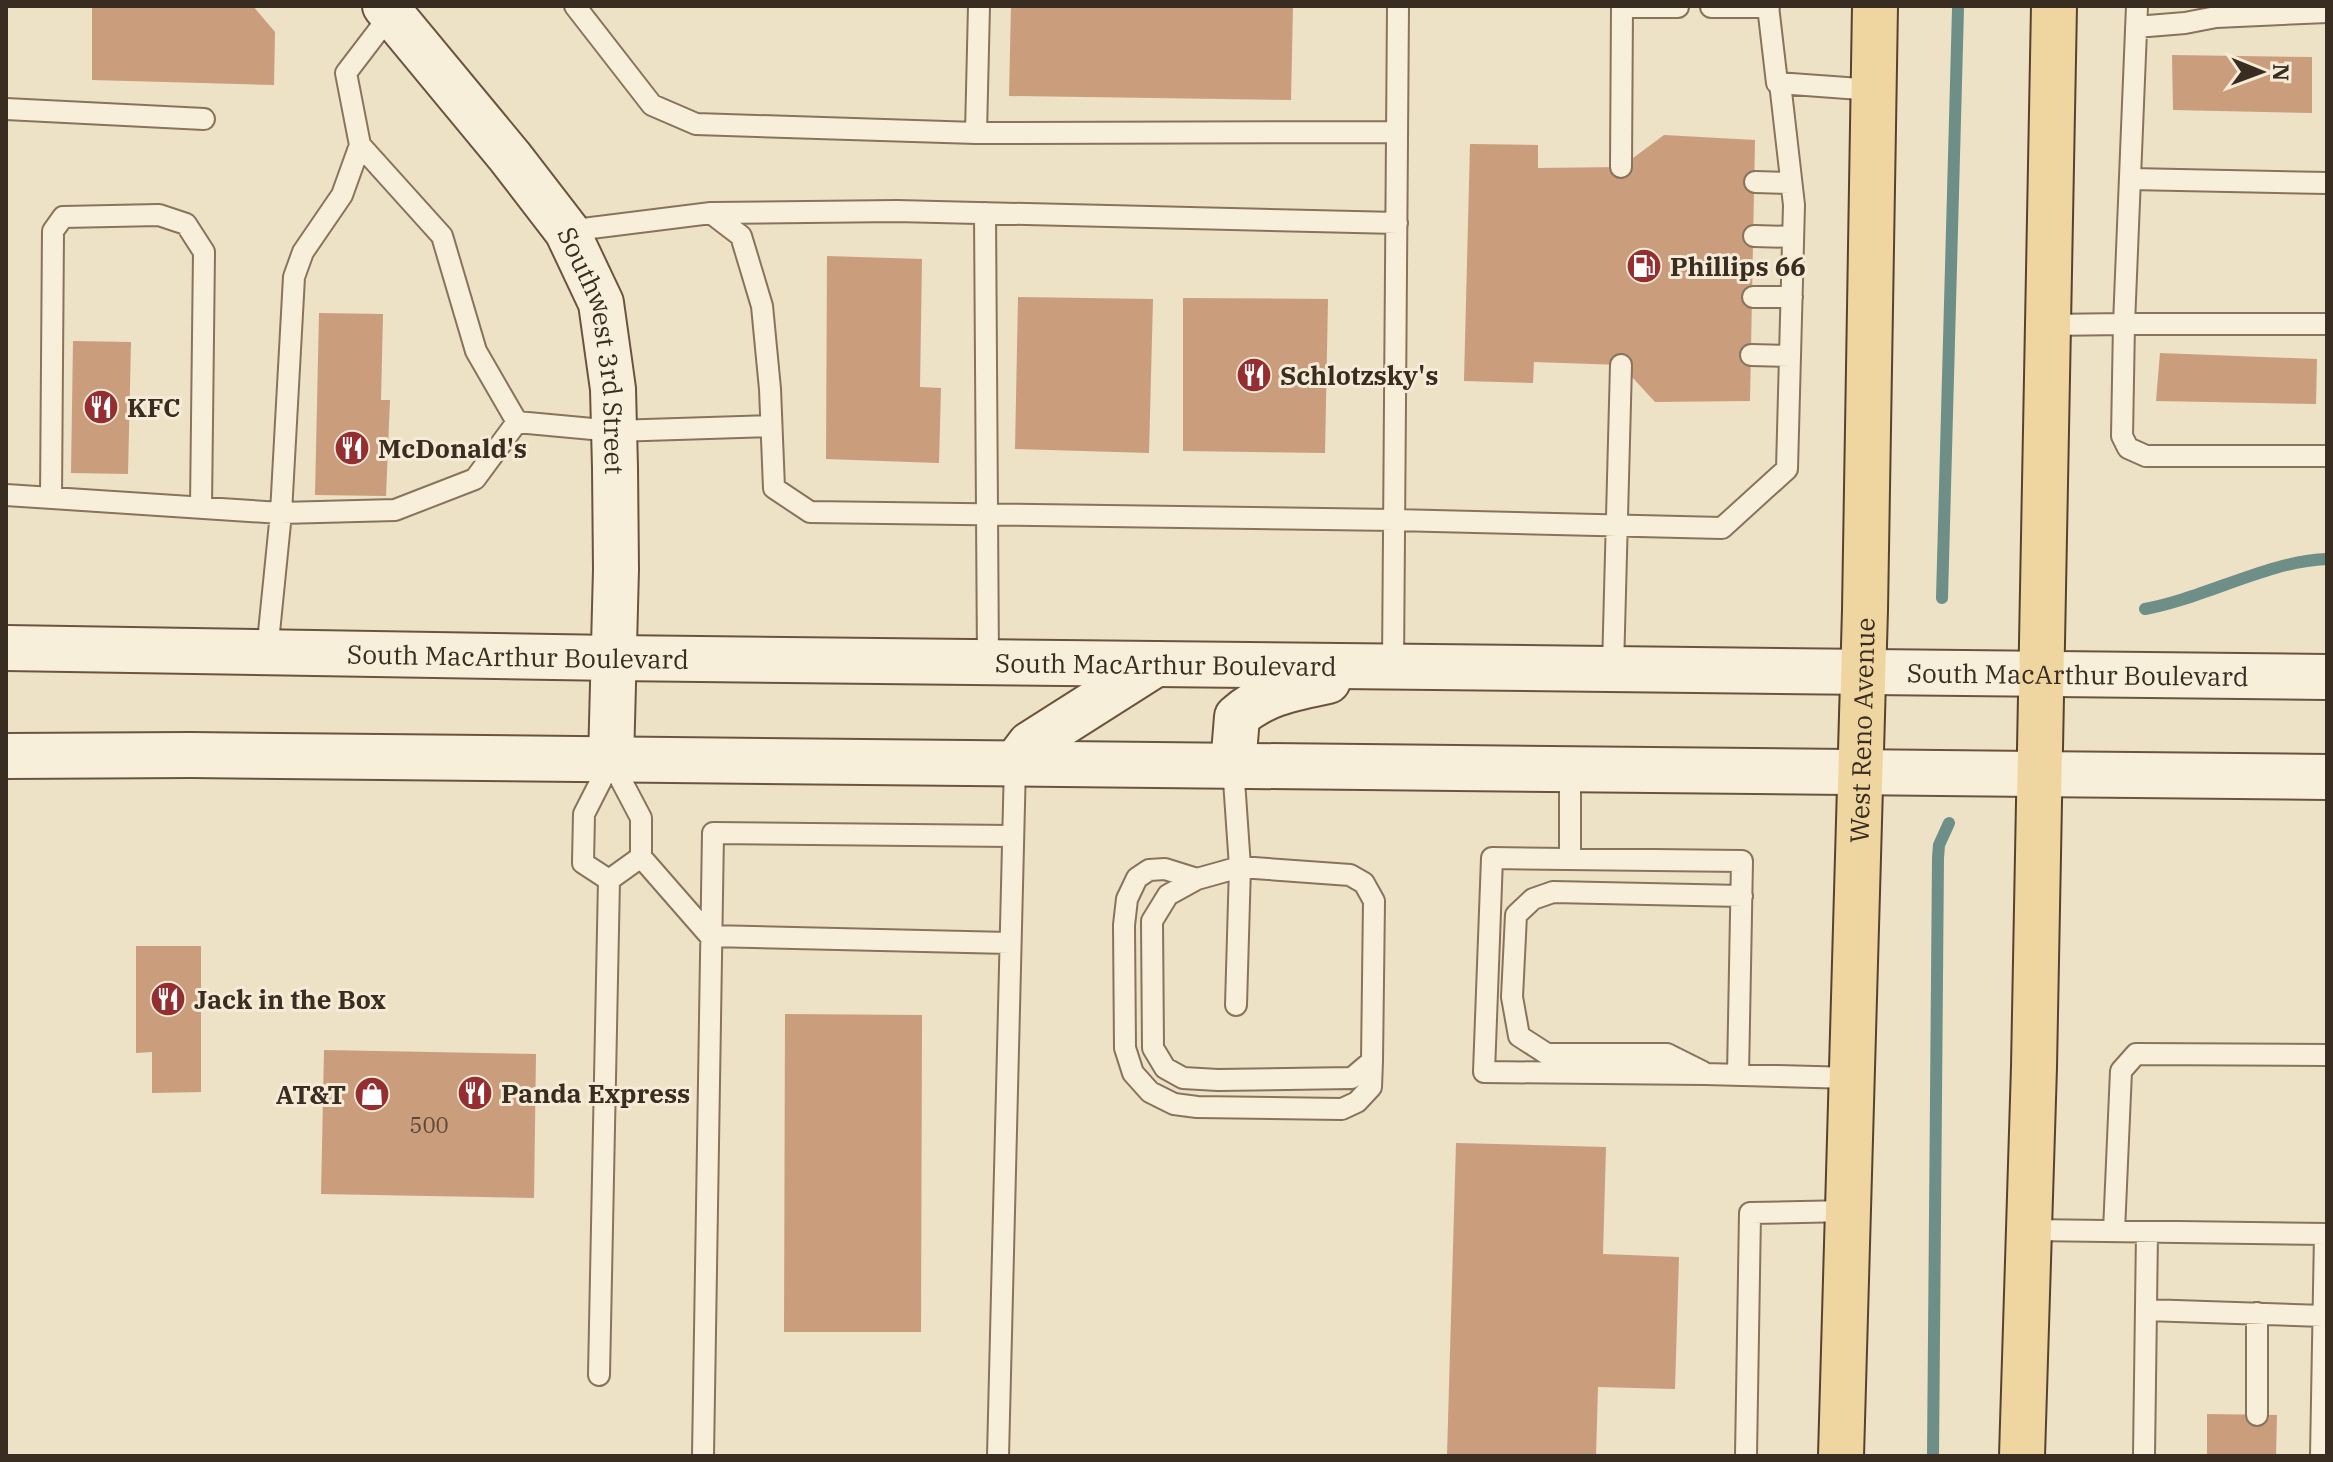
<svg xmlns="http://www.w3.org/2000/svg" width="2333" height="1462" viewBox="0 0 2333 1462" font-family="'IBM Plex Serif',serif">
<rect width="100%" height="100%" fill="#ede1c6"/>
<g fill="none" stroke-linecap="round" stroke-linejoin="round">
<path stroke="#6e8f87" stroke-width="12" d="M 1942,598 L 1958,9
M 2145,609 C 2205,598 2268,561 2327,559
M 1933,1456 L 1938,858 L 1939,845 L 1949,823"/>
</g>
<path fill="#ca9d7d" d="M 92,6 L 253,6 L 275,32 L 274,85 L 92,80 Z
M 1011,6 L 1293,6 L 1291,100 L 1009,96 Z
M 2172,55 L 2312,57 L 2312,113 L 2173,110 Z
M 1664,135 L 1755,140 L 1750,401 L 1655,402 L 1621,365 L 1534,362 L 1533,383 L 1464,381 L 1470,144 L 1538,145 L 1538,168 L 1621,167 Z
M 827,256 L 922,259 L 920,387 L 941,388 L 939,463 L 826,459 Z
M 1018,297 L 1153,299 L 1149,453 L 1015,449 Z
M 1183,298 L 1328,299 L 1325,453 L 1183,451 Z
M 319,313 L 383,314 L 381,400 L 390,400 L 386,496 L 315,495 Z
M 73,341 L 131,342 L 128,474 L 71,473 Z
M 2160,353 L 2317,359 L 2316,404 L 2156,401 Z
M 136,946 L 201,946 L 201,1092 L 152,1093 L 152,1052 L 136,1053 Z
M 785,1014 L 922,1015 L 921,1332 L 784,1332 Z
M 324,1050 L 536,1054 L 534,1198 L 321,1194 Z
M 1456,1143 L 1606,1147 L 1603,1254 L 1679,1257 L 1675,1389 L 1598,1387 L 1596,1456 L 1447,1456 Z
M 2207,1414 L 2277,1415 L 2276,1456 L 2207,1456 Z"/>
<g fill="none" stroke-linecap="round" stroke-linejoin="round">
<defs>
<path id="service" d="M 575,6 L 652,105 L 696,124 L 976,133 L 979,6
M 1768,6 L 1777,83 L 1874,90
M 2137,6 L 2124,324 L 2327,324
M 1622,7 L 1678,7
M 1711,7 L 1769,7
M 391,14 L 346,73 L 360,145 L 442,236 L 476,351 L 517,422
M 2136,27 L 2185,23 L 2216,17 L 2327,12
M 6,109 L 204,119
M 976,133 L 1397,132
M 1621,167 L 1622,6
M 2131,179 L 2327,183
M 1755,182 L 1791,183
M 711,213 L 897,211 L 1397,223
M 985,213 L 988,662
M 567,231 L 711,213 L 741,236 L 762,306 L 770,389 L 774,488 L 810,512 L 1394,520 L 1722,528 L 1787,469 L 1794,205 L 1780,83
M 1754,236 L 1793,237
M 1753,297 L 1792,297
M 2048,325 L 2124,324 L 2122,436 L 2128,448 L 2146,456 L 2327,456
M 1751,355 L 1790,356
M 6,495 L 281,513 L 294,277 L 303,252 L 342,195 L 360,145
M 51,497 L 53,231 L 63,217 L 159,215 L 186,224 L 204,252 L 201,507
M 267,652 L 281,513 L 395,510 L 475,479 L 517,422 L 614,431 L 771,426
M 1393,666 L 1398,6
M 1613,668 L 1621,365
M 611,761 L 641,818 L 641,857 L 710,936 L 1009,943
M 1233,766 L 1240,867 L 1236,1005
M 1570,858 L 1570,769
M 1240,867 L 1350,875 L 1364,883 L 1374,901 L 1372,1061 L 1352,1078 L 1218,1080 L 1183,1078 L 1165,1068 L 1153,1048 L 1152,921 L 1168,895 L 1197,879 Z
M 1197,879 L 1165,869 L 1149,870 L 1137,878 L 1127,899 L 1124,925 L 1125,1048 L 1133,1073 L 1150,1092 L 1174,1104 L 1197,1107 L 1342,1109 L 1357,1102 L 1371,1087 L 1372,1061
M 609,880 L 583,863 L 584,814 L 611,761
M 609,880 L 641,857
M 1703,1072 L 1667,1054 L 1547,1054 L 1519,1036 L 1512,997 L 1516,915 L 1533,899 L 1553,892 L 1742,896
M 1738,1075 L 1742,861 L 1492,858 L 1484,1072 L 1705,1074 L 1852,1078
M 2028,1230 L 2327,1234
M 2114,1231 L 2121,1071 L 2136,1054 L 2327,1055
M 2146,1310 L 2323,1316
M 599,1375 L 609,880
M 2257,1415 L 2257,1313
M 703,1456 L 713,833 L 1012,836
M 998,1456 L 1015,764
M 1746,1456 L 1750,1213 L 1849,1211
M 2144,1456 L 2147,1232
M 2321,1456 L 2325,1234"/>
<g id="secondary">
<path id="s1" d="M 385,6 L 510,157 L 567,231 L 601,303 L 613,389 L 615,468 L 616,569 L 611,761"/>
<path id="s2" d="M 6,648 L 614,658 L 2327,677"/>
<path d="M 6,756 L 191,755 L 2327,777"/>
<path d="M 1015,764 L 1030,744 L 1156,664"/>
<path d="M 1233,766 L 1237,717 C 1263,693 1295,688 1328,681"/>
</g>
<g id="primary">
<path id="s3" d="M 1841,1456 L 1865,610 L 1875,6"/>
<path d="M 2022,1456 L 2034,1067 L 2054,6"/>
</g>
</defs>
<use href="#service" stroke="#88735c" stroke-width="24"/>
<use href="#secondary" stroke="#6a543f" stroke-width="48"/>
<use href="#primary" stroke="#564230" stroke-width="48"/>
<use href="#service" stroke="#f8efda" stroke-width="20"/>
<use href="#secondary" stroke="#f8efda" stroke-width="44"/>
<use href="#primary" stroke="#efd5a0" stroke-width="44"/>
</g>
<defs>
<symbol id="fuel-disc" viewBox="-11 -11 22 22"><circle r="9.5" fill="#952e30" stroke="#f5ebd6"/><path d="M-5.5-6h7V0h2V4h1.3V-2.5L3-4.5l.8-.8L6-3V5H2.5V1h-1V6h-7ZM-4.2-4.7v3.2H.2V-4.7Z" fill="#fff"/></symbol>
<symbol id="restaurant-disc" viewBox="-11 -11 22 22"><circle r="9.5" fill="#952e30" stroke="#f5ebd6"/><path d="M-5-6h1v4h1v-4h1v4h1v-4h1v5L-1.5 .5V6h-2V.5L-5-1ZM5-6V6H3V1.5H1.5Q1.5-4 5-6Z" fill="#fff"/></symbol>
<symbol id="shop-disc" viewBox="-11 -11 22 22"><circle r="9.5" fill="#952e30" stroke="#f5ebd6"/><path d="M-5-2.5h2.3a2.7 3.5 0 0 1 5.4 0H5L5.5 6h-11ZM-1.5-2.5h3a1.5 2.3 0 0 0-3 0Z" fill="#fff"/></symbol>
</defs>
<g fill-rule="evenodd">
<use href="#fuel-disc" x="1624" y="246" width="40" height="40"/>
<use href="#restaurant-disc" x="1234" y="355" width="40" height="40"/>
<use href="#restaurant-disc" x="81" y="387" width="40" height="40"/>
<use href="#restaurant-disc" x="332" y="428" width="40" height="40"/>
<use href="#restaurant-disc" x="148" y="979" width="40" height="40"/>
<use href="#restaurant-disc" x="455" y="1073" width="40" height="40"/>
<use href="#shop-disc" x="352" y="1074" width="40" height="40"/>
</g>
<g text-anchor="middle" dominant-baseline="central" stroke-width="6" stroke-linejoin="round" paint-order="stroke">
<g font-size="22" fill="#5d4837">
<text x="429" y="1124">500</text>
</g>
<g font-size="26" font-weight="bold" fill="#392c20" stroke="#f5ebd6" text-anchor="start">
<text x="1670" y="266">Phillips 66</text>
<text x="1280" y="375">Schlotzsky's</text>
<text x="127" y="407">KFC</text>
<text x="378" y="448">McDonald's</text>
<text x="194" y="999">Jack in the Box</text>
<text x="501" y="1093">Panda Express</text>
<text x="346" y="1094" text-anchor="end">AT&amp;T</text>
</g>
<g font-size="26" fill="#392c20" stroke="#f5ebd6">
<text stroke="none"><textPath href="#s1" startOffset="414">Southwest 3rd Street</textPath></text>
<text stroke="none"><textPath href="#s2" startOffset="512">South MacArthur Boulevard</textPath></text>
<text stroke="none"><textPath href="#s2" startOffset="1160">South MacArthur Boulevard</textPath></text>
<text stroke="none"><textPath href="#s2" startOffset="2072">South MacArthur Boulevard</textPath></text>
<text stroke="none"><textPath href="#s3" startOffset="726">West Reno Avenue</textPath></text>
</g>
</g>
<rect width="2333" height="1462" fill="none" stroke="#392c20" stroke-width="16"/>
<g transform="translate(2261 72) rotate(91)" stroke="#f5ebd6" stroke-width="6" paint-order="stroke">
<path d="M0-6L14 30L0 20L-14 30Z" fill="#392c20"/>
<text y="-12" font-size="22" font-weight="bold" text-anchor="middle" fill="#392c20">N</text>
</g>
</svg>
